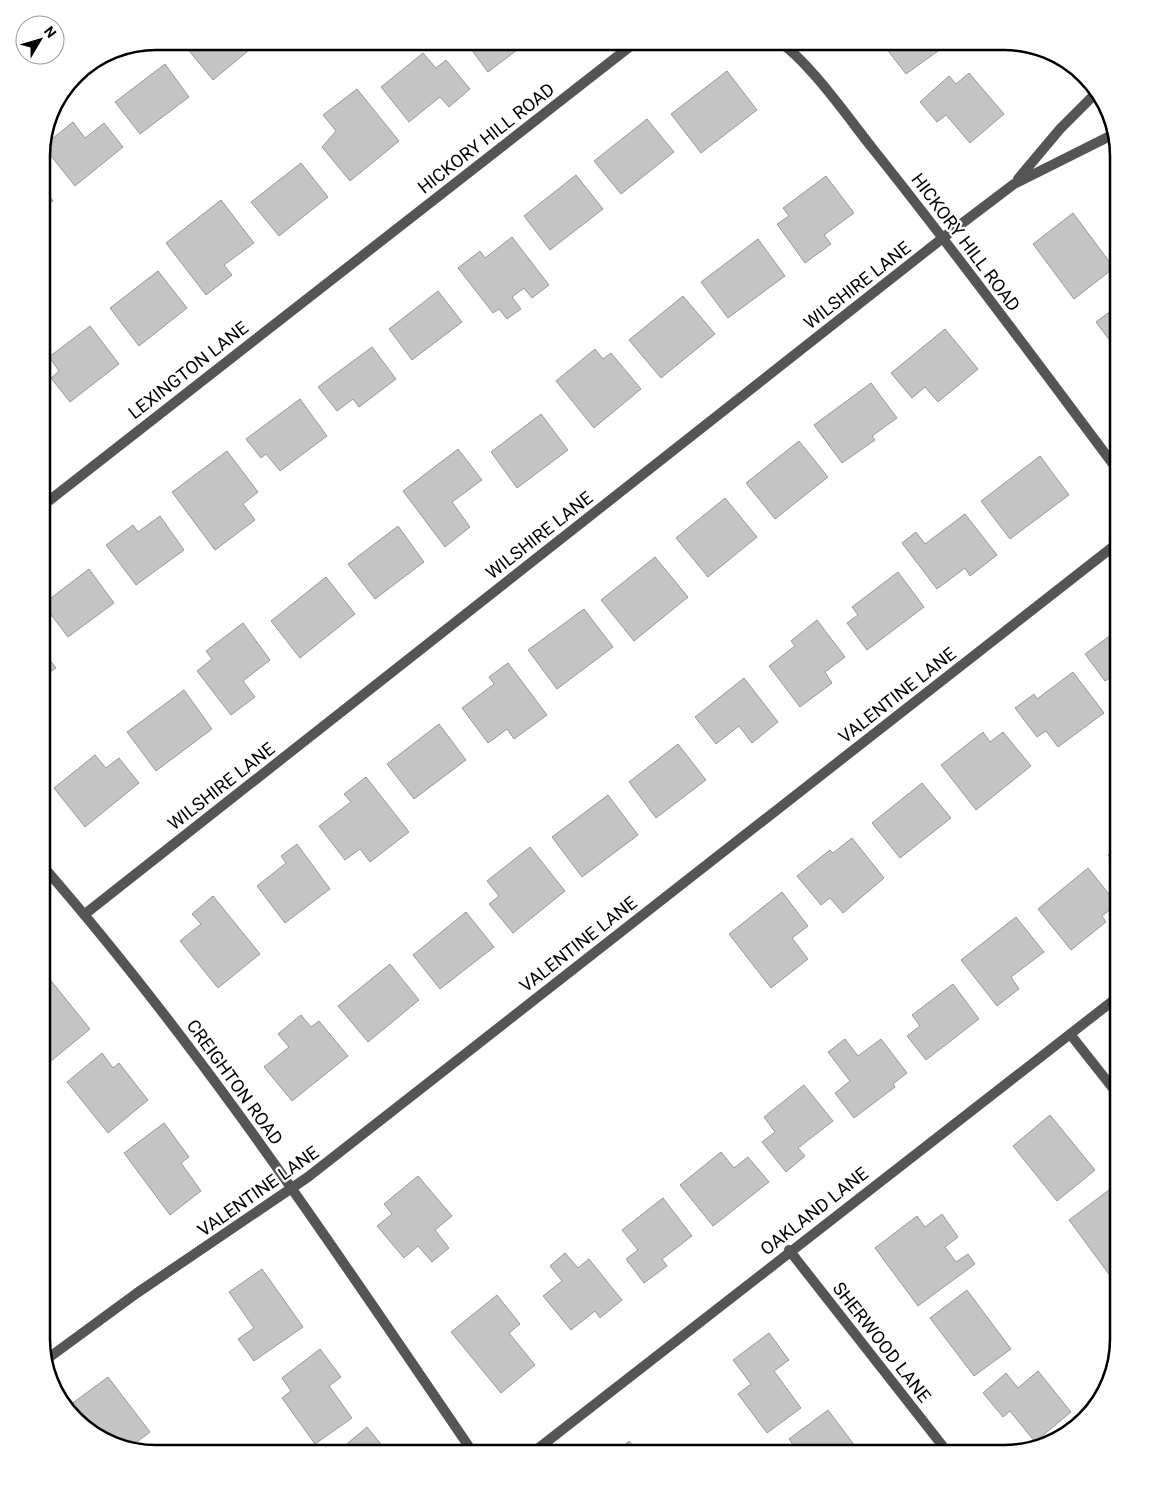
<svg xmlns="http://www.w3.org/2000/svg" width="1160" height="1495" viewBox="0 0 1160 1495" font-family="Roboto,sans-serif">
<rect width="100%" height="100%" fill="#fff"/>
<path fill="#c4c4c4" stroke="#999" d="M 181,41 L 260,41 L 213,80 Z
M 465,41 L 529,41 L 488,72 Z
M 884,41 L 941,41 L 945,46 L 906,74 L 882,43 Z
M 423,53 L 436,68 L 446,60 L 470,89 L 449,107 L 440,97 L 409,122 L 381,87 Z
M 165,64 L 189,97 L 140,134 L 115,102 Z
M 727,71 L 757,110 L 701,153 L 671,114 Z
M 969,73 L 1004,114 L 970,143 L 946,115 L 937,122 L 920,102 L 949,76 L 956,84 Z
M 357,89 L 399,141 L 350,181 L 322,147 L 336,131 L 323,115 Z
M 647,119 L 674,152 L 621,194 L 594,161 Z
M 73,122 L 85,138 L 104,123 L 123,147 L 75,186 L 43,146 Z
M 301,163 L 328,197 L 279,236 L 251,202 Z
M 576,175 L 603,209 L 550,250 L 524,216 Z
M 826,176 L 854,213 L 824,235 L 831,244 L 805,263 L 777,224 L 789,216 L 783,208 Z
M 42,186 L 53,201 L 42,209 Z
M 221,200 L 254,243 L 224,265 L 232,275 L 206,295 L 166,243 Z
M 1073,213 L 1114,268 L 1074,299 L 1033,244 Z
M 512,237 L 549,285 L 532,298 L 524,288 L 512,297 L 521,309 L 507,319 L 499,309 L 493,313 L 458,268 L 480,251 L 485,258 Z
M 758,239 L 785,276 L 728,318 L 701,282 Z
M 158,271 L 187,308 L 139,346 L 110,308 Z
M 438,291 L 462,322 L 412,360 L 389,329 Z
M 683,296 L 715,334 L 661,378 L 629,340 Z
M 1119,305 L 1119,353 L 1096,322 Z
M 90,326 L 119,364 L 70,402 L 51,378 L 59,371 L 49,357 Z
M 945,329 L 978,369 L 938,402 L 925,387 L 912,398 L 891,373 Z
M 372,347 L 396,379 L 359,407 L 353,399 L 337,411 L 318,387 Z
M 595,349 L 603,359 L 611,353 L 641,389 L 594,428 L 556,381 Z
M 871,383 L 897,418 L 872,436 L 875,440 L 842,463 L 814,425 Z
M 300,399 L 327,436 L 280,471 L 266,454 L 261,458 L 246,439 Z
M 41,410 L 48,417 L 41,422 Z
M 541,414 L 568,450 L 517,488 L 491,452 Z
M 799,441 L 828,477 L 775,519 L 746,483 Z
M 458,449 L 482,480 L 452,502 L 470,527 L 445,547 L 403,491 Z
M 227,451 L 258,492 L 243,504 L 255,520 L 215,550 L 172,492 Z
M 1040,456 L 1069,495 L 1010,539 L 981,501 Z
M 725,498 L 757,537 L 708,577 L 676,538 Z
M 965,514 L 997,555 L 970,576 L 965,568 L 937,589 L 902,543 L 916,532 L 925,544 Z
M 160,516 L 184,550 L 136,585 L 106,545 L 133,525 L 138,532 Z
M 398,526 L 424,562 L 375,599 L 348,564 Z
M 655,557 L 688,597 L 634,641 L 601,600 Z
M 89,569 L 114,603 L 68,637 L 43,604 Z
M 898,572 L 924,607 L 867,650 L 847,623 L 858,615 L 852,607 Z
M 326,577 L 355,614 L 300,658 L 271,621 Z
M 584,609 L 613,647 L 557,689 L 528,650 Z
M 817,620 L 845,657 L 825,672 L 832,683 L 800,707 L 769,666 L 795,646 L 791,641 Z
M 243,623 L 270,660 L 243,681 L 255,697 L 231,715 L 197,671 L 212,659 L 206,651 Z
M 1119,629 L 1119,672 L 1105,681 L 1085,654 Z
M 41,648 L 56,668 L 41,678 Z
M 508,663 L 547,715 L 514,739 L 507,729 L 488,743 L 462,708 L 494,684 L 489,677 Z
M 1073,672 L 1104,713 L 1058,747 L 1046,731 L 1037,737 L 1015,708 L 1034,694 L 1037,699 Z
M 744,678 L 778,722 L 752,743 L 739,726 L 716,744 L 695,717 Z
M 184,690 L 212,729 L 156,771 L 127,732 Z
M 439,724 L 466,760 L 414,799 L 387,764 Z
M 983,732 L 990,742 L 1003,732 L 1031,766 L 976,810 L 941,765 Z
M 678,744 L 706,780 L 656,818 L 629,782 Z
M 95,755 L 106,768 L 119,758 L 139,783 L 85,827 L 54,788 Z
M 366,777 L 409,832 L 370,862 L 360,849 L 345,860 L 319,826 L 351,802 L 344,794 Z
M 922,783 L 951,818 L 900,858 L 872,823 Z
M 608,795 L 638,835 L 582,877 L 552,837 Z
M 852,838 L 884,878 L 843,913 L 830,898 L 821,905 L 797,876 L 830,850 L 833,853 Z
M 297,844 L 330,889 L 285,923 L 257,886 L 286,863 L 281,856 Z
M 1119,846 L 1119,868 L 1108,855 Z
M 530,847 L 565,891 L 513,933 L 489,904 L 499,896 L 487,881 Z
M 1088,868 L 1117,904 L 1102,916 L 1106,922 L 1071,950 L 1038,909 Z
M 782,892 L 808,926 L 792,938 L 808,959 L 771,988 L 729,934 Z
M 213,896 L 260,954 L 218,988 L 180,941 L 201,924 L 192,914 Z
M 466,912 L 494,947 L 440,989 L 413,955 Z
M 1016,917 L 1044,952 L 1011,977 L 1019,989 L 997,1006 L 961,960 Z
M 390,964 L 419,1000 L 368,1042 L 338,1006 Z
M 48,977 L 90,1029 L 51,1061 L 41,1049 L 41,982 Z
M 953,984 L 979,1019 L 926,1060 L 907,1036 L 920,1026 L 912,1015 Z
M 301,1015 L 311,1027 L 319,1021 L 348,1056 L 292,1101 L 264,1067 L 289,1047 L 278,1034 Z
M 845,1039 L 858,1056 L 881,1039 L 907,1073 L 893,1084 L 895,1087 L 854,1118 L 835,1093 L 850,1081 L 828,1052 Z
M 102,1053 L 113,1068 L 119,1063 L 148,1100 L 108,1133 L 67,1082 Z
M 804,1085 L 833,1121 L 798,1148 L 805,1156 L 786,1172 L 762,1142 L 775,1132 L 764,1117 Z
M 1050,1115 L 1095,1170 L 1057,1201 L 1013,1146 Z
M 164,1123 L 189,1157 L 181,1163 L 201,1191 L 170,1215 L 124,1153 Z
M 721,1152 L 734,1168 L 748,1157 L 769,1182 L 713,1226 L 680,1185 Z
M 418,1176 L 452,1216 L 435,1230 L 449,1248 L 432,1262 L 418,1246 L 404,1258 L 377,1226 L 392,1214 L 384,1204 Z
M 1109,1190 L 1119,1204 L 1119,1278 L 1114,1281 L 1069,1220 Z
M 663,1198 L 692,1236 L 662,1259 L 667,1266 L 644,1283 L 626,1259 L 638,1250 L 622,1230 Z
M 942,1214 L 958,1237 L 945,1247 L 956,1262 L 968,1254 L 975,1264 L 918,1306 L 875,1248 L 917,1216 L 925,1227 Z
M 565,1253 L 578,1268 L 589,1259 L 622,1300 L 600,1318 L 595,1311 L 571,1330 L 543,1296 L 562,1281 L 550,1266 Z
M 262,1269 L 303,1327 L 254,1361 L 238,1339 L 254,1328 L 229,1292 Z
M 967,1290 L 1011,1349 L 974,1376 L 930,1318 Z
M 497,1295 L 520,1324 L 509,1333 L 535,1365 L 501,1393 L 451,1332 Z
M 769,1333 L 789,1360 L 774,1371 L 801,1408 L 767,1433 L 738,1394 L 751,1384 L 733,1360 Z
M 320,1349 L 341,1377 L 329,1386 L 352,1418 L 315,1444 L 282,1398 L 291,1391 L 282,1378 Z
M 1038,1371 L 1071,1412 L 1035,1442 L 1010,1411 L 1003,1417 L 983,1393 L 1006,1373 L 1018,1388 Z
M 108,1377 L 150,1432 L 130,1447 L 99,1439 L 89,1426 L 87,1427 L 66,1408 Z
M 828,1410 L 861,1454 L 800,1454 L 789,1439 Z
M 367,1427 L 389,1454 L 335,1454 Z
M 629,1441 L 639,1454 L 614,1454 Z"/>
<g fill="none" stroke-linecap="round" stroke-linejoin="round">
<path stroke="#555" stroke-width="10" d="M 778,41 C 809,61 849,119 873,149 C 958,255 1038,364 1119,472
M 1018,179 L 1060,129 L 1098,91
M 41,507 L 637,41
M 41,864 C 202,1048 336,1252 474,1454
M 85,914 L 944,237 L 1014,184 L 1112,135
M 1070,1034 L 1119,1096
M 789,1250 L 949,1454
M 47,1359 L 137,1293 L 308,1177 L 1119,542
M 531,1454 L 1119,996"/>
</g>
<g text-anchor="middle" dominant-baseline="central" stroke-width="4.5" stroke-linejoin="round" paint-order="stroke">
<g font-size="18" fill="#000" stroke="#fff">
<text transform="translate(486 138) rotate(-38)">HICKORY HILL ROAD</text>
<text transform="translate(966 242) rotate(53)">HICKORY HILL ROAD</text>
<text transform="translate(857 285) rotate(-38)">WILSHIRE LANE</text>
<text transform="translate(188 370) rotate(-38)">LEXINGTON LANE</text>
<text transform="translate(539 535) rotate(-38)">WILSHIRE LANE</text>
<text transform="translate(897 695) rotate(-38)">VALENTINE LANE</text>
<text transform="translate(221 786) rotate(-38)">WILSHIRE LANE</text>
<text transform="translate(578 944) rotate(-38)">VALENTINE LANE</text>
<text transform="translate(235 1082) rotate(54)">CREIGHTON ROAD</text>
<text transform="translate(258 1191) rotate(-35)">VALENTINE LANE</text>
<text transform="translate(814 1211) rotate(-38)">OAKLAND LANE</text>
<text transform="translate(882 1342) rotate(52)">SHERWOOD LANE</text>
</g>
</g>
<path d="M0 0H1160V1495H0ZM156 50H1004A106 106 0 0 1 1110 156V1339A106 106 0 0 1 1004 1445H156A106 106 0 0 1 50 1339V156A106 106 0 0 1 156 50Z" fill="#fff" fill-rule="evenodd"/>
<path fill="none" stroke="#000" stroke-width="2.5" d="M156 50H1004A106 106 0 0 1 1110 156V1339A106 106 0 0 1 1004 1445H156A106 106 0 0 1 50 1339V156A106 106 0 0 1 156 50Z"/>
<g transform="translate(40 40) rotate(52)"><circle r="24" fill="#ffffff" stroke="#999999"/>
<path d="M0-4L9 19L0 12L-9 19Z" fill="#000000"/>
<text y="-8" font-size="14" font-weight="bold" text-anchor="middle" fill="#000000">N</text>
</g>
</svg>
